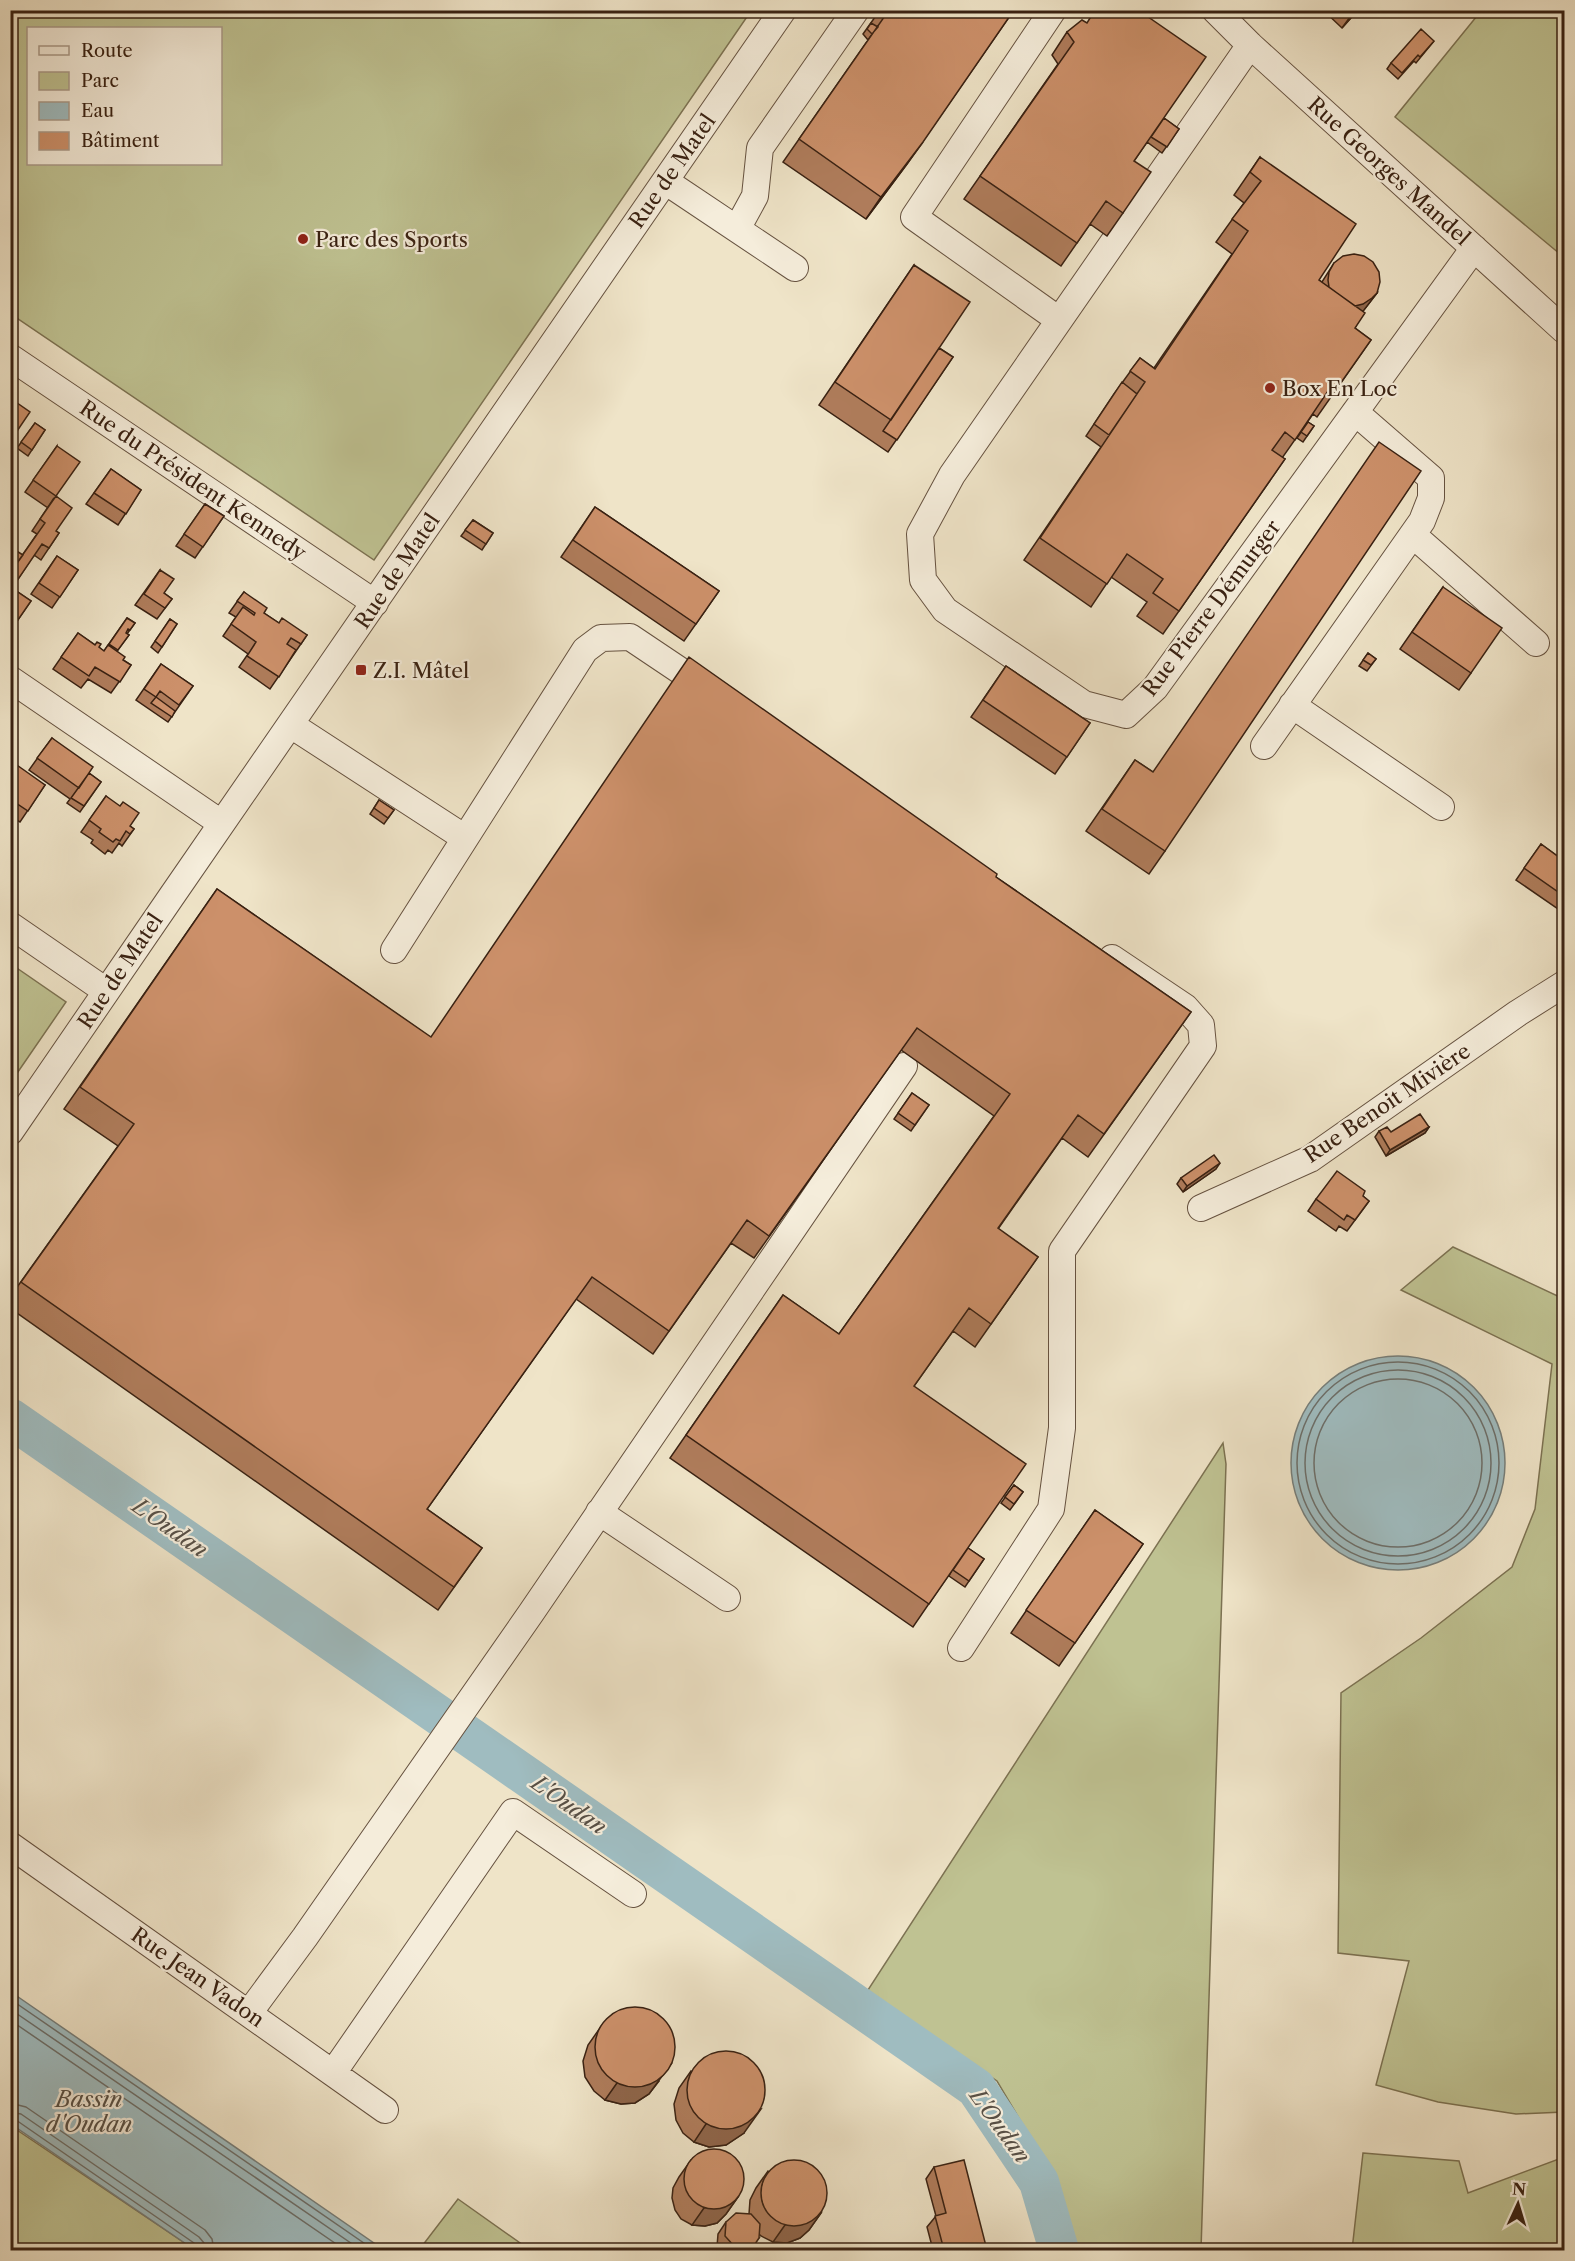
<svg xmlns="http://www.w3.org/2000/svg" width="1575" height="2261" viewBox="0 0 1575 2261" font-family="'Libre Caslon Text',serif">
<rect width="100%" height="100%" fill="#efe4c8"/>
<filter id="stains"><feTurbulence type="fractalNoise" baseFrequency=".00333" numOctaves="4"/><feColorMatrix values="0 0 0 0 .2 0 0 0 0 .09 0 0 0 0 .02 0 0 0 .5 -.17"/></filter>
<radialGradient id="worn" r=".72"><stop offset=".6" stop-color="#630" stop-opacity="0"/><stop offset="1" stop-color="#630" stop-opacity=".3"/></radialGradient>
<path fill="#bfc292" stroke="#7c7252" stroke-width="1.5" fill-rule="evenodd" d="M 10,11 L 11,10 L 751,11 L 374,560 L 11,314 ZM 28,28 L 220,28 L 220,164 L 28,164 Z
M 1481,11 L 1564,11 L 1564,168 L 1560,254 L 1395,117 Z
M 11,964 L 66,1002 L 11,1082 Z
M 1453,1247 L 1564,1299 L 1564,2112 L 1516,2114 L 1438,2102 L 1376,2085 L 1409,1961 L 1338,1953 L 1341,1693 L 1421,1638 L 1512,1567 L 1535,1509 L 1552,1364 L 1401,1290 Z
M 1223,1443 L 1226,1464 L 1201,2250 L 1075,2250 L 1052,2174 L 997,2081 L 866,1993 Z
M 11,2126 L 195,2250 L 11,2250 Z
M 1363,2153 L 1459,2161 L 1468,2193 L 1564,2157 L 1564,2250 L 1352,2250 Z
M 458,2199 L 530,2250 L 419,2250 Z"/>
<path fill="#9fbcc0" stroke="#767e7a" stroke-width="1.5" d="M1291 1463a107 107 0 1 1 214 0a107 107 0 1 1-214 0Z
M 11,1992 L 384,2250 L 195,2250 L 11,2124 Z"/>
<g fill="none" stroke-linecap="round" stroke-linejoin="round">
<path stroke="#6c6e69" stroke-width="1.5" d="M1297 1463a101 101 0 1 1 202 0a101 101 0 1 1-202 0Z
M1305 1463a93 93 0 1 1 186 0a93 93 0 1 1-186 0Z
M1314 1463a84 84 0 1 1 168 0a84 84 0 1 1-168 0Z
M 10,1999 L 374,2250
M 10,2009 L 361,2250
M 10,2020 L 345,2250
M 10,2103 L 26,2107 L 205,2230 L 212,2239 L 214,2250
M 10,2112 L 21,2114 L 199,2237 L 204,2243 L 205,2250
M 10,2119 L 16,2120 L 194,2243 L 197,2250"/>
<path stroke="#9fbcc0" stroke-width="40" d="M 10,1418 L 976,2088 L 1039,2182 L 1059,2250"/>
<defs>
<path id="minor" d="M 1053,10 L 914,217 L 1059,320
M 1215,10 L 1250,45 L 1564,330
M 1250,45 L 952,475 L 920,534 L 923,580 L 945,610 L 1084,704 L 1126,715 L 1155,688 L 1474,248
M 665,181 L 795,268
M 737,229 L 755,196 L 760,148 L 856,10
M 10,357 L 375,603
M 1413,535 L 1536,643
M 10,679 L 221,823
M 1292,705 L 1441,807
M 291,725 L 465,838
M 1264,746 L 1422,521 L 1431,498 L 1431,478 L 1355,412
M 10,925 L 106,991
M 394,950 L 585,650 L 601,638 L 630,637 L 709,690
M 10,1132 C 266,757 526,385 783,10
M 1201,1208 L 1310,1159 L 1518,1013 L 1564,984
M 599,1512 L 727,1598
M 961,1648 L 1051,1509 L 1062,1428 L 1062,1251 L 1203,1046 L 1201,1025 L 1185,1007 L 1112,958
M 10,1845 L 385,2110
M 249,2013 L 305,1937 L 531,1613 L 904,1066
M 333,2073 L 513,1812 L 633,1894"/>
</defs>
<use href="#minor" stroke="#665240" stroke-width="28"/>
<use href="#minor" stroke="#f5eddb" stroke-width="26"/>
</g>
<path fill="#af7c5b" stroke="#392112" stroke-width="1.5" d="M 880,10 L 1014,10 L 907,164 L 866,219 L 783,162 L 873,33 L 868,40 L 863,34 Z
M 1323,10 L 1358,10 L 1342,28 Z
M 1067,32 L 1164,118 L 1179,129 L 1162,153 L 1147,142 L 1134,161 L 1123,213 L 1107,236 L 1090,224 L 1061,266 L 964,199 L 1058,64 L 1052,55 Z
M 1434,41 L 1416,63 L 1414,61 L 1398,79 L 1387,69 L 1391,63 Z
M 1260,157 L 1319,280 L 1322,282 L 1334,263 L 1377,293 L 1363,311 L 1355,328 L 1371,340 L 1317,417 L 1313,414 L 1282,458 L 1285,459 L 1163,634 L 1137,616 L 1147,602 L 1111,577 L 1091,607 L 1024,560 L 1101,447 L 1086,436 L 1114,394 L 1140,358 L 1154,368 L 1232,254 L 1216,242 L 1244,203 L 1234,195 Z
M 914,265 L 939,348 L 953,357 L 888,452 L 819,405 Z
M 1308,422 L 1314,426 L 1303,442 L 1297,438 Z
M 35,423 L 45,430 L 28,456 L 17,448 Z
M 57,446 L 56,531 L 59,533 L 41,560 L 34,555 L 12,588 L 31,601 L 10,631 L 10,573 L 37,534 L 32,531 L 54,498 L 48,508 L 25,492 Z
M 111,469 L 141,490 L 118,525 L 86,504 Z
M 205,504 L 224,516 L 195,558 L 176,546 Z
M 595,507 L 719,591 L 684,641 L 561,557 Z
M 473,520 L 493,533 L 482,550 L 461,536 Z
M 57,556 L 78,570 L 52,608 L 31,594 Z
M 160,570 L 164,593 L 172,599 L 157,619 L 135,605 Z
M 1443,587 L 1471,673 L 1459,690 L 1400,649 Z
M 244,592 L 264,613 L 279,623 L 307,635 L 270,689 L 239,667 L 248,654 L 223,636 L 236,617 L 229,613 Z
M 127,618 L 135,623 L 127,634 L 129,635 L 117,651 L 123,660 L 131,665 L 111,693 L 88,679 L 81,688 L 53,669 L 78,633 L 104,651 Z
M 170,619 L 177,624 L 158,653 L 151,647 Z
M 1368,653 L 1376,659 L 1367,671 L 1359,666 Z
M 161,664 L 193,686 L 168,722 L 136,700 Z
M 1006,666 L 1090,723 L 1055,774 L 971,717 Z
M 52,738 L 89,773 L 101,782 L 80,812 L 67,803 L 70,799 L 29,770 Z
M 1135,760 L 1153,772 L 1165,851 L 1149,874 L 1086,831 Z
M 10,768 L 45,785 L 20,822 L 10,816 Z
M 106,796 L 130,826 L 134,829 L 122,846 L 119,843 L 112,853 L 108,850 L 105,854 L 91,843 L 93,840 L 81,832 Z
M 379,800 L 394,810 L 384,824 L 370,814 Z
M 1541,844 L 1564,861 L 1564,913 L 1516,880 Z
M 996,877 L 1191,1012 L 1088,1157 L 1062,1138 L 998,1229 L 1038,1257 L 975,1347 L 953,1331 L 914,1386 L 968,1548 L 984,1559 L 965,1587 L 949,1576 L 952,1570 L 913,1627 L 670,1458 L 783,1295 L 839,1334 L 994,1116 L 901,1050 L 754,1258 L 731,1243 L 653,1354 L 576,1299 L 427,1509 L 482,1548 L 438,1610 L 10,1308 L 10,1297 L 118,1146 L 64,1109 L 217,889 L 430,1037 Z
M 912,1093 L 929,1105 L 911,1131 L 894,1119 Z
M 1429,1127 L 1425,1133 L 1386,1156 L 1375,1137 L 1379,1131 L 1391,1132 Z
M 1216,1169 L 1183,1192 L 1177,1184 L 1181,1178 Z
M 1363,1196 L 1369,1201 L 1347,1231 L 1339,1226 L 1336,1231 L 1308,1211 L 1316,1199 Z
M 1014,1485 L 1023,1492 L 1010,1510 L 1001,1503 Z
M 1095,1510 L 1143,1544 L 1059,1666 L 1011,1633 Z
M 600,2028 L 659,2081 L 649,2094 L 635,2103 L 621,2104 L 605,2100 L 594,2091 L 585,2077 L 583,2061 L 588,2045 Z
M 691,2071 L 744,2133 L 726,2145 L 709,2147 L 694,2142 L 683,2133 L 676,2120 L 674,2104 L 679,2088 Z
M 691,2160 L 738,2197 L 726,2214 L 717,2223 L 705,2226 L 692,2225 L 681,2219 L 675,2210 L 672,2198 L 673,2188 L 679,2177 Z
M 934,2167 L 987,2250 L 933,2250 L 927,2227 L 936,2216 L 926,2179 Z
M 768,2171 L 821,2213 L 809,2230 L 800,2238 L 787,2243 L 773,2242 L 761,2236 L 759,2234 L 750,2250 L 720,2250 L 717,2247 L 718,2234 L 726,2222 L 749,2214 L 750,2200 L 756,2188 Z"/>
<path fill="#8f654a" stroke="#392112" stroke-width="1.5" d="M 1356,10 L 1358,10 L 1342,28 L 1350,17 Z
M 923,142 L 907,164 L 866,219 L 881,197 Z
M 1377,293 L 1364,310 L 1355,316 L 1346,305 Z
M 1429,1127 L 1425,1133 L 1386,1156 L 1390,1150 Z
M 1220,1163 L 1216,1169 L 1183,1192 L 1187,1186 Z
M 671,2064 L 649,2094 L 635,2103 L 621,2104 L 605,2100 L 617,2083 Z
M 761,2109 L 744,2133 L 726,2145 L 709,2147 L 694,2142 L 706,2124 Z
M 738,2197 L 726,2214 L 717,2223 L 705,2226 L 692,2225 L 704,2208 Z
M 821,2213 L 809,2230 L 800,2238 L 787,2243 L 773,2242 L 785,2225 Z
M 759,2238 L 750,2250 L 731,2250 L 734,2246 Z"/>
<path fill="#cc906a" stroke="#392112" stroke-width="1.5" d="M 889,10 L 1014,10 L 923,142 L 881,197 L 799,139 Z
M 1095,10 L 1138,10 L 1206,57 L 1134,161 L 1151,172 L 1123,213 L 1106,201 L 1077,243 L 980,176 L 1074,42 L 1067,32 L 1082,20 L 1087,23 Z
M 1344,10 L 1356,10 L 1350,17 Z
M 871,23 L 878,27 L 872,34 L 867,29 Z
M 1421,29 L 1434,41 L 1420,57 L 1418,55 L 1402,73 L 1391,63 Z
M 1164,118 L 1179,129 L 1167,147 L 1151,137 Z
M 1260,157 L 1356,224 L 1319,280 L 1365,313 L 1355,328 L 1371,340 L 1333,394 L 1328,391 L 1295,440 L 1285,432 L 1272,450 L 1285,459 L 1179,611 L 1153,593 L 1163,579 L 1127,554 L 1107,584 L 1040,538 L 1145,382 L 1130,371 L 1140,358 L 1155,369 L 1248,231 L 1232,219 L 1261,181 L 1250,172 Z
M 1354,254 L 1364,256 L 1373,262 L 1379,272 L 1380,282 L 1377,293 L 1372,298 L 1363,304 L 1355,306 L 1329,287 L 1328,280 L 1329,272 L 1334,263 L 1343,256 Z
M 914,265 L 970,302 L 891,420 L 835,382 Z
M 939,348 L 953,357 L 897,440 L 883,431 Z
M 1122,382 L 1137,394 L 1109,435 L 1094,424 Z
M 10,398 L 30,412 L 11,440 L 10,439 Z
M 1308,422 L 1314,426 L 1307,436 L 1301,432 Z
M 35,423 L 45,430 L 32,450 L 21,442 Z
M 1379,442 L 1421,471 L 1165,851 L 1102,809 L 1135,760 L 1153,772 Z
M 57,446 L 80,462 L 56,496 L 33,480 Z
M 111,469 L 141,490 L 126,514 L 94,493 Z
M 56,496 L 72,508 L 56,531 L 59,533 L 49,548 L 42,544 L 12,588 L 31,601 L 11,630 L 10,629 L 10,573 L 45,523 L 40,519 Z
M 205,504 L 224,516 L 203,547 L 184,534 Z
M 595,507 L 719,591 L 696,624 L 573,540 Z
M 473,520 L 493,533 L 486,544 L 465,530 Z
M 15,550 L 23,555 L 10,573 L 10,557 Z
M 57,556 L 78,570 L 60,597 L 39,583 Z
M 160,570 L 174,579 L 164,593 L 172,599 L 165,608 L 144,594 Z
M 1443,587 L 1502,628 L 1471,673 L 1412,632 Z
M 244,592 L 267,608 L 264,613 L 279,623 L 282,618 L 307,635 L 301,644 L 291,638 L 287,644 L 296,650 L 279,677 L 247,656 L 256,642 L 231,624 L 243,607 L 254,615 L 255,613 L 237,601 Z
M 127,618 L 135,623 L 130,630 L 128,629 L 126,633 L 129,635 L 118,650 L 109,644 Z
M 170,619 L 177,624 L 162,647 L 155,641 Z
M 78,633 L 95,645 L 97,642 L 101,644 L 99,647 L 104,651 L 108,645 L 125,657 L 123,660 L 131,665 L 120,682 L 95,667 L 89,676 L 61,657 Z
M 1368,653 L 1376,659 L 1371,665 L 1363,660 Z
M 689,657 L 997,874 L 996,877 L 1191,1012 L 1104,1134 L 1078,1115 L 998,1228 L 1038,1257 L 991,1324 L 969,1308 L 914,1386 L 1026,1464 L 929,1604 L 686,1435 L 783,1295 L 839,1334 L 1010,1094 L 917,1028 L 769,1236 L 747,1220 L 669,1331 L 592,1277 L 427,1509 L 482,1548 L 454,1587 L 21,1282 L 134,1124 L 80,1087 L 217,889 L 431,1037 Z
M 161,664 L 193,686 L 179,705 L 160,691 L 156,697 L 144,689 Z
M 1006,666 L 1090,723 L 1067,757 L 983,700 Z
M 156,697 L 175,711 L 172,717 L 151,703 Z
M 52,738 L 93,767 L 79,788 L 37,758 Z
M 14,763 L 45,785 L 28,811 L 10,799 L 10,768 Z
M 89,773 L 101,782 L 84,806 L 71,798 Z
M 106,796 L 120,806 L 123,802 L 139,813 L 130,826 L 134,829 L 130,834 L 126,831 L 120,841 L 116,839 L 113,842 L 99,832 L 101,829 L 89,820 Z
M 379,800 L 394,810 L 388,818 L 374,808 Z
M 1541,844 L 1564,861 L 1564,896 L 1524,868 Z
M 912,1093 L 929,1105 L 915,1125 L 898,1113 Z
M 1420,1114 L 1429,1127 L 1390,1150 L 1379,1131 L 1387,1127 L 1391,1132 Z
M 1214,1155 L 1220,1163 L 1187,1186 L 1181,1178 Z
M 1337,1171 L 1365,1191 L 1363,1196 L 1369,1201 L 1355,1220 L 1347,1215 L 1344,1220 L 1316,1199 Z
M 1014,1485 L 1023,1492 L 1014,1504 L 1005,1497 Z
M 1095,1510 L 1143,1544 L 1075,1643 L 1026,1610 Z
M 968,1548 L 984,1559 L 969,1581 L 953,1570 Z
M595 2047a40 40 0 1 1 80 0a40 40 0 1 1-80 0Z
M687 2090a39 39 0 1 1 78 0a39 39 0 1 1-78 0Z
M684 2179a30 30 0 1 1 60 0a30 30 0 1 1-60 0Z
M 964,2160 L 987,2250 L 944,2250 L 935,2216 L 946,2213 L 934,2167 Z
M761 2193a33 33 0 1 1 66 0a33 33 0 1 1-66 0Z
M 736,2213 L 751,2214 L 760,2224 L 759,2238 L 755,2244 L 748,2247 L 734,2246 L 725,2236 L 726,2222 Z"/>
<g fill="#8f2418" stroke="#f5eddb" stroke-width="2">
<circle cx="303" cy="239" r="6"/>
<circle cx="1270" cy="388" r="6"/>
<rect x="355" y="664" width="12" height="12" rx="3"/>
</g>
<g text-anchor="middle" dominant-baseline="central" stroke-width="4.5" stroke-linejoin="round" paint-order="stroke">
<g font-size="21" fill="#392112" stroke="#f5eddb">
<text transform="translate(672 171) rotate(-55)">Rue de Matel</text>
<text transform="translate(1389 171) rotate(42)">Rue Georges Mandel</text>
<text transform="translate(193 480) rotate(34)">Rue du Président Kennedy</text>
<text transform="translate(397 571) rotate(-56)">Rue de Matel</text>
<text transform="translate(1211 608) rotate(-53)">Rue Pierre Démurger</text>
<text transform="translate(120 971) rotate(-56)">Rue de Matel</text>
<text transform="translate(1387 1103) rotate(-34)">Rue Benoit Mivière</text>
<text transform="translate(198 1977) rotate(35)">Rue Jean Vadon</text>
</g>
<g font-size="21" fill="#392112" stroke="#f5eddb" text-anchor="start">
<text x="315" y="239">Parc des Sports</text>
<text x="1282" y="388">Box En Loc</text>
<text x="373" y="670">Z.I. Mâtel</text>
</g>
<g font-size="22" font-style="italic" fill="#585046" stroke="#f5eddb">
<text transform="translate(170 1528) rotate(35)">L'Oudan</text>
<text transform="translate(569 1805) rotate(35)">L'Oudan</text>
<text x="89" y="2099">Bassin<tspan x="89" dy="25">d'Oudan</tspan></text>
<text transform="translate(1000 2126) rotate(54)">L'Oudan</text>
</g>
</g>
<rect width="1575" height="2261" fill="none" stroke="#efe4c8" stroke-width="36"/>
<rect x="12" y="12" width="1551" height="2237" fill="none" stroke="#392112" stroke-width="3"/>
<rect x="18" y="18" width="1539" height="2225" fill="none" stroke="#392112" stroke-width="1.5"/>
<rect x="27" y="27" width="195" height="138" fill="#f5eddb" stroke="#aa9b8b" stroke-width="1.5"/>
<rect x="39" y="46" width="30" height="9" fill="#f5eddb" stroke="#aa9b8b" stroke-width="1.5"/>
<text x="81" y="57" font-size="18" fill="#392112">Route</text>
<rect x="39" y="72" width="30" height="18" fill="#bfc292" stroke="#aa9b8b" stroke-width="1.5"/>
<text x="81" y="87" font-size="18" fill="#392112">Parc</text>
<rect x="39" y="102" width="30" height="18" fill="#9fbcc0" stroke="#aa9b8b" stroke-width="1.5"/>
<text x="81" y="117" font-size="18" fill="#392112">Eau</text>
<rect x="39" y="132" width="30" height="18" fill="#cc906a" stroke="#aa9b8b" stroke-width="1.5"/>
<text x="81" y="147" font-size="18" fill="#392112">Bâtiment</text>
<g transform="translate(1518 2204) rotate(4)" stroke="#f5eddb" stroke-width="4.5" paint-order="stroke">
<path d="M0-4.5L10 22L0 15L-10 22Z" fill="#392112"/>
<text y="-9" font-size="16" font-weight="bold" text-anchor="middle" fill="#392112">N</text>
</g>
<rect width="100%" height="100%" filter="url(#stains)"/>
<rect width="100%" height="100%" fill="url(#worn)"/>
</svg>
